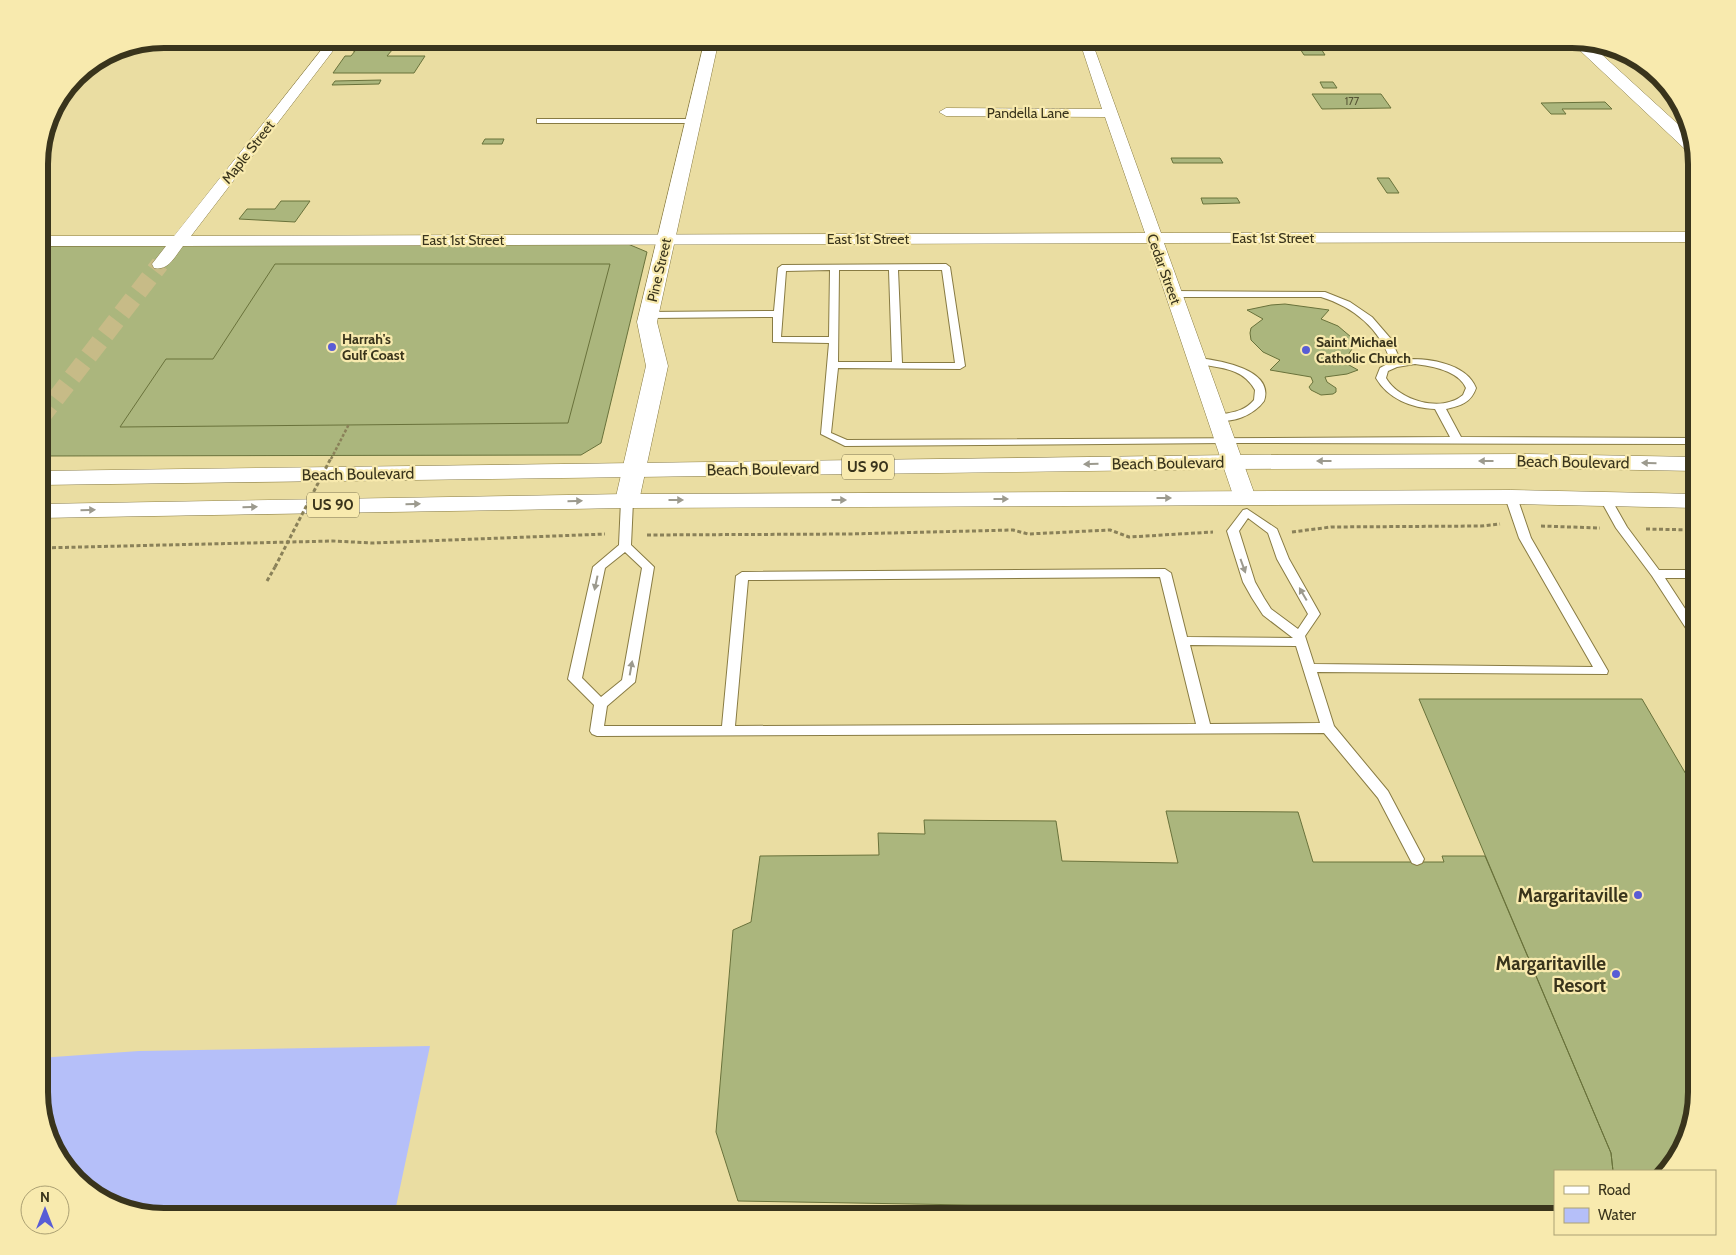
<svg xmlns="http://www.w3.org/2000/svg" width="1736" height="1255" viewBox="0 0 1736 1255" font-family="Cabin,sans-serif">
<rect width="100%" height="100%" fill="#eadda2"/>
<path fill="#b5bff9" d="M 430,1046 L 394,1216 L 163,1216 L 123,1210 L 88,1191 L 52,1147 L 39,1099 L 39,1058 L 139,1051 Z
M 736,1214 L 1062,1216 L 736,1216 Z"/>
<path fill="#abb67d" stroke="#69723b" d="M 364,39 L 399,39 L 396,42 L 399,42 L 387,56 L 425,56 L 414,73 L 333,73 L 345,56 L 351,56 L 355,51 L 353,51 Z
M 985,39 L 1034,39 L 1035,46 L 987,47 Z
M 1295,41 L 1316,41 L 1325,55 L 1304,55 Z
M 381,80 L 379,84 L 332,85 L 335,81 Z
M 1320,82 L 1333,82 L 1337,88 L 1323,88 Z
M 1312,94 L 1381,94 L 1391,108 L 1322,109 Z
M 1605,102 L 1612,109 L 1562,109 L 1566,114 L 1551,114 L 1541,103 Z
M 485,139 L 504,139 L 502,144 L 482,144 Z
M 1171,158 L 1220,158 L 1223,163 L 1173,163 Z
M 1377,178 L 1389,178 L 1399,193 L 1387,193 Z
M 1201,198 L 1237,198 L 1240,203 L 1203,204 Z
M 281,201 L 310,201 L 295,222 L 239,219 L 247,209 L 275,209 Z
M 628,244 L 647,252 L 601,443 L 581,455 L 39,456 L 39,246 Z
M 275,264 L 610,264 L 568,423 L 120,427 L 166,359 L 213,359 Z
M 1285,304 L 1329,310 L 1321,319 L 1338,326 L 1351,337 L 1352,349 L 1348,355 L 1340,360 L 1358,370 L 1347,374 L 1325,377 L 1327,382 L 1336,388 L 1336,392 L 1333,394 L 1321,395 L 1311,390 L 1309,387 L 1313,382 L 1311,377 L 1270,370 L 1280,360 L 1263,352 L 1251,340 L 1250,333 L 1251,328 L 1263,319 L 1247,310 L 1271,305 Z
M 1419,699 L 1642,699 L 1697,793 L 1697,1092 L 1691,1131 L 1672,1167 L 1667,1171 L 1613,1171 L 1611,1153 Z
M 1166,811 L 1298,812 L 1313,862 L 1444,862 L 1442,856 L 1485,856 L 1611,1153 L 1613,1171 L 1555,1171 L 1555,1206 L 969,1205 L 738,1201 L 716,1132 L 733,930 L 751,922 L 760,856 L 879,855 L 878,833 L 925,834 L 924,820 L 1056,821 L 1062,861 L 1178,863 Z"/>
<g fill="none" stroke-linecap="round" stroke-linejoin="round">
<path stroke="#c7bb87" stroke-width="18" stroke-dasharray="18 9" stroke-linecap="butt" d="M 39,420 L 160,264"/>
<defs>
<path id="lane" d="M 537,119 L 694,119 L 698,121 L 694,123 L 537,123 Z
M 946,264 L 950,267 L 965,366 L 960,369 L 838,368 L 831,433 L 847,440 L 1450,437 L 1435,409 C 1412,408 1388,399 1376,378 L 1380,368 L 1391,362 C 1380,329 1354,307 1321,297 L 1173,297 L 1168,294 L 1173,291 L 1325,292 L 1350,302 L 1372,317 L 1391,339 L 1400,360 C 1424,357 1466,362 1476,388 C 1471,403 1460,406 1446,409 L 1461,437 L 1697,438 L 1697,444 L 1226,443 L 845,446 L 821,434 L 829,343 L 773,342 L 773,317 L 649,318 L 644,315 L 649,312 L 774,311 L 778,268 L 782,265 ZM 830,270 L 829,337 L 781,337 L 786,271 ZM 839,270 L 889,270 L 892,362 L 838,362 ZM 898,270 L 942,270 L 955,363 L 902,363 ZM 1415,364 C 1432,366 1459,371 1466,388 L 1463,395 C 1442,413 1399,401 1386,378 L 1388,371 L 1397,367 Z
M 1197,358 C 1218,360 1275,369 1264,401 C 1254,415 1232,424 1214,420 L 1213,418 L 1214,416 C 1230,412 1243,413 1254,400 L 1255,390 C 1242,366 1216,368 1194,363 L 1194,359 Z
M 1511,494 L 1517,497 L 1531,538 L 1608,671 L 1607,674 L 1317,672 L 1334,726 L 1388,791 L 1424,859 L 1422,863 L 1417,865 L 1412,863 L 1378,798 L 1324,733 L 597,736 L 592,734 L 590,731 L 594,705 L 568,679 L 593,567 L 619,545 L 621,501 L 627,498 L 633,501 L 631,545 L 654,567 L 635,682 L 607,706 L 604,726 L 722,726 L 736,576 L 742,572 L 1165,569 L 1171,573 L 1187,637 L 1293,638 L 1263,615 L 1252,598 L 1243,582 L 1227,531 L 1243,510 L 1247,509 L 1277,529 L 1289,559 L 1320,614 L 1305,636 L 1314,664 L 1593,667 L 1519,538 L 1505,497 ZM 1248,518 L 1268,533 L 1277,559 L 1308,614 L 1298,629 L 1271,609 L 1264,598 L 1255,582 L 1239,531 ZM 625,552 L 642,568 L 622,680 L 601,697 L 582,678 L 605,568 ZM 1160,577 L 1196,724 L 735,726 L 748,580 ZM 1190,645 L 1296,646 L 1320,723 L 1210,724 Z
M 1606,496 L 1610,497 L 1627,527 L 1659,570 L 1697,570 L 1697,578 L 1665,578 L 1697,627 L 1697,640 L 1693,639 L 1652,576 L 1616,528 L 1600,499 Z"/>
<path id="street" d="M 330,39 L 342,39 L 191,236 L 1145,233 L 1105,117 L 946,116 L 939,112 L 946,108 L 1102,109 L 1079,39 L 1091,39 L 1161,233 L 1697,232 L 1697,242 L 1164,243 L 1256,498 L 1253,503 L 1245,504 L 1237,503 L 1234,498 L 1148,243 L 183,246 C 175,256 169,271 154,268 L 152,264 L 166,246 L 39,246 L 39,236 L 174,236 Z"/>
<path id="secondary" d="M 705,39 L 719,39 L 657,322 L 668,366 L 639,501 L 636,506 L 627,508 L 618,506 L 615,501 L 646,366 L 637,322 Z
M 1571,39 L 1587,41 L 1691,136 L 1695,153 L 1688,152 L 1572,43 Z"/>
<path id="primary" d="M 1527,454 L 1697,457 L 1697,471 L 1527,468 L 1234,469 L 39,485 L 39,471 L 1234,455 Z
M 1511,490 L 1697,494 L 1697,508 L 1511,504 L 627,508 L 39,518 L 39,504 L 627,494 Z"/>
</defs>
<use href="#lane" stroke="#887b43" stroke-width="2"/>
<use href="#street" stroke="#887b43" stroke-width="1"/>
<use href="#secondary" stroke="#887b43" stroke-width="1"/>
<use href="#primary" stroke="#887b43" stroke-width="1"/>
<path stroke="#8a8159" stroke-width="3" stroke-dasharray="4 2.5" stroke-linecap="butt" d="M 1541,526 L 1600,528
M 1646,529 L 1697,530
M 1292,532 L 1331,527 L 1481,526 L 1500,524
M 647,535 L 848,534 L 1013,530 L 1028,534 L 1110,530 L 1129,537 L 1213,532
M 39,548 L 333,541 L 372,543 L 605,534
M 267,581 L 275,567"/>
<use href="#lane" fill="#fff" fill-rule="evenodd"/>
<use href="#street" fill="#fff" fill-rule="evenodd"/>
<use href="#secondary" fill="#fff" fill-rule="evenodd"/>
<use href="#primary" fill="#fff" fill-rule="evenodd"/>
<path stroke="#8a8159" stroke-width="2.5" stroke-dasharray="3 2" stroke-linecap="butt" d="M 331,459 L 349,424"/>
<path stroke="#8a8159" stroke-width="3" stroke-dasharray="4 2.5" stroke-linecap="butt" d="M 275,567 L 331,458"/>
</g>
<defs><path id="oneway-solid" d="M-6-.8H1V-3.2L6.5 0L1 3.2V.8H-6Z" transform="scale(1.25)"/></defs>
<g fill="#9c9a8e">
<use href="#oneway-solid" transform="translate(1324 461) rotate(180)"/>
<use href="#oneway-solid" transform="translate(1486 461) rotate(180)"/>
<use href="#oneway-solid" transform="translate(1649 463) rotate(-179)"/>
<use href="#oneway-solid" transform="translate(1091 464) rotate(179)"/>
<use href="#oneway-solid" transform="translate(1164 498)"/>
<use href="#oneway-solid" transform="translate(1001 499)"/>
<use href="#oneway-solid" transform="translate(676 500)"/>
<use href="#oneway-solid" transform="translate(839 500)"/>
<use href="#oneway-solid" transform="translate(575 501) rotate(-1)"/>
<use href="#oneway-solid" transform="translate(413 504) rotate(-1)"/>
<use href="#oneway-solid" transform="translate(250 507) rotate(-1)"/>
<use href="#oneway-solid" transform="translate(88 510) rotate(-1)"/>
<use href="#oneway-solid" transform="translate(1243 566) rotate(70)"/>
<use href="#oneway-solid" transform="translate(596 583) rotate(102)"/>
<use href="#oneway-solid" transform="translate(1303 594) rotate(-120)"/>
<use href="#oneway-solid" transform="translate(631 668) rotate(-80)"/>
</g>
<g fill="#595dd5" stroke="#f8eaae" stroke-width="2">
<circle cx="332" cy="347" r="5"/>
<circle cx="1306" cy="350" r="5"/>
<circle cx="1638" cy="895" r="5"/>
<circle cx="1616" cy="974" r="5"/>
</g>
<g text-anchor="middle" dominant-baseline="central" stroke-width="4.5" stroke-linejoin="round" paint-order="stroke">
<g font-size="11" fill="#565434">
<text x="1352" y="101">177</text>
</g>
<g font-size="14" fill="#39341c" stroke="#f8eaae">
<text x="1028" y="113">Pandella Lane</text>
<text transform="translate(248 152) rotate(-52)">Maple Street</text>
<text x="1273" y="238">East 1st Street</text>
<text x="868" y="239">East 1st Street</text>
<text x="463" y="240">East 1st Street</text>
<text transform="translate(1164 269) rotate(70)">Cedar Street</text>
<text transform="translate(659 270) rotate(-77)">Pine Street</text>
</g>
<g font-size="14" font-weight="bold" fill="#39341c" stroke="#f8eaae" text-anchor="start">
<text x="342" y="339">Harrah's<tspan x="342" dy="16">Gulf Coast</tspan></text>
<text x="1316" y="342">Saint Michael<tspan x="1316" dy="16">Catholic Church</tspan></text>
</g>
<g fill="#f8eaae" stroke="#726b48" stroke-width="1">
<rect x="842" y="454.5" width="52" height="25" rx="4"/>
<rect x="307" y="492.5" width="52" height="25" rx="4"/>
</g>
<g font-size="15" font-weight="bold" fill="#39341c">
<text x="868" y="467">US 90</text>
<text x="333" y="505">US 90</text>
</g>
<g font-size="16" fill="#39341c" stroke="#f8eaae">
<text transform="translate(1573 462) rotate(1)">Beach Boulevard</text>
<text transform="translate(1168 463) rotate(-1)">Beach Boulevard</text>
<text transform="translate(763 469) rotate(-1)">Beach Boulevard</text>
<text transform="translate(358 474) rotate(-1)">Beach Boulevard</text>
</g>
<g font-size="19" font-weight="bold" fill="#39341c" stroke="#f8eaae" text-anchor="end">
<text x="1628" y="895">Margaritaville</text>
<text x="1606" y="963">Margaritaville<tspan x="1606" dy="22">Resort</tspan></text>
</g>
</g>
<path d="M0 0H1736V1255H0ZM164 48H1572A116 116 0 0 1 1688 164V1092A116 116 0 0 1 1572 1208H164A116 116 0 0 1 48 1092V164A116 116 0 0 1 164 48Z" fill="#f8eaae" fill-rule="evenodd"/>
<path fill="none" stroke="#39341c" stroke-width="6" d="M164 48H1572A116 116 0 0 1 1688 164V1092A116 116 0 0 1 1572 1208H164A116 116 0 0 1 48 1092V164A116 116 0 0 1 164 48Z"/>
<rect x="1554" y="1170" width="162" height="65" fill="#f8eaae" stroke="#aca174"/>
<rect x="1564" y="1186" width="25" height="8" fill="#ffffff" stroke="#aca174"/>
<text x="1598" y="1195" font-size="15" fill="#39341c">Road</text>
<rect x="1564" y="1208" width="25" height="15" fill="#b5bff9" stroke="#aca174"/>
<text x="1598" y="1220" font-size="15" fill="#39341c">Water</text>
<g transform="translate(45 1210)"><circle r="24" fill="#f8eaae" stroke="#aca174"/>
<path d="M0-4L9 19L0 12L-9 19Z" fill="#595dd5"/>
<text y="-8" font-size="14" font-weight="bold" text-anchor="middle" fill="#39341c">N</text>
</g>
</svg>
